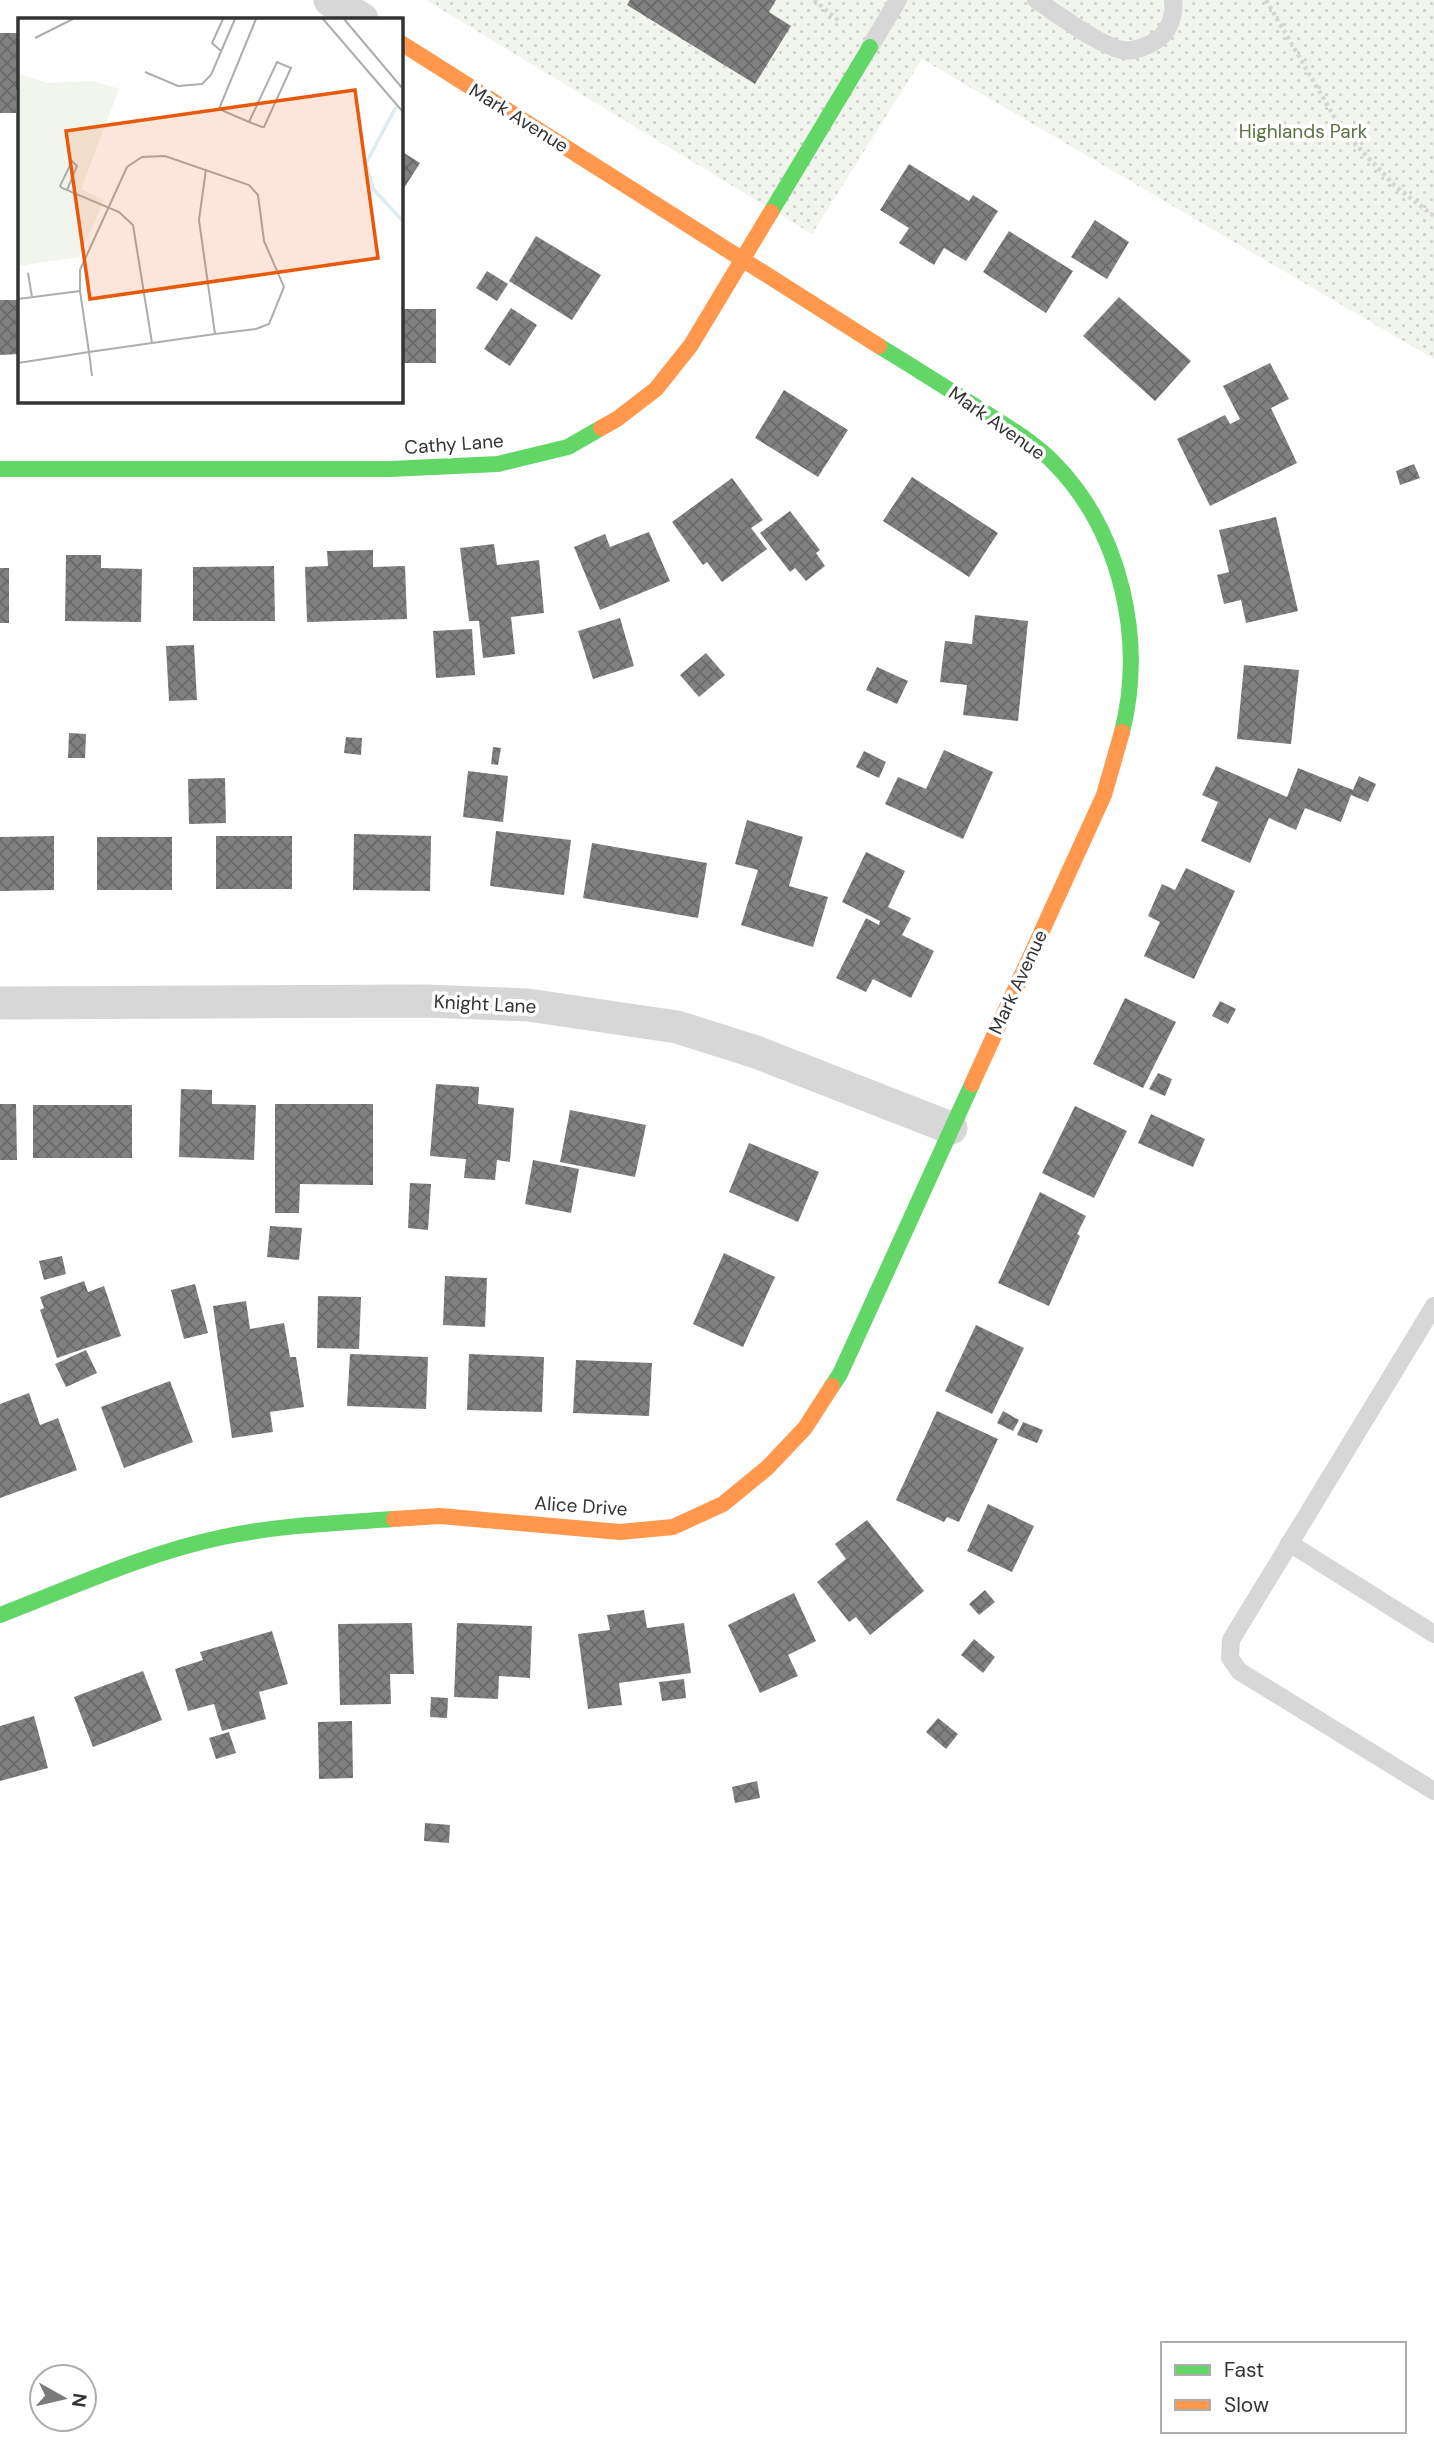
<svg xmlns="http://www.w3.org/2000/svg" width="1434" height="2461" viewBox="0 0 1434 2461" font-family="'DM Sans',sans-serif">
<defs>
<pattern id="park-dots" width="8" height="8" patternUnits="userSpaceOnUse" patternTransform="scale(1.75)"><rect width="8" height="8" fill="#f1f5ed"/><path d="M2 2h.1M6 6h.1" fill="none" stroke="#cfd2cc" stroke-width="1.8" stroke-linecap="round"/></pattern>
<pattern id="building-cross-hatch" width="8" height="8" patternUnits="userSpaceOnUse" patternTransform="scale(1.75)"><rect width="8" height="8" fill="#818181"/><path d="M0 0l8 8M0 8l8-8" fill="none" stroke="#6a6a6a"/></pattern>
</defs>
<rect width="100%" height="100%" fill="#fff"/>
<path fill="url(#park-dots)" d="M 426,0 L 1434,0 L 1434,359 L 922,59 L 812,234 Z"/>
<path fill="url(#building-cross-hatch)" d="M 630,0 L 776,0 L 769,12 L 791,26 L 755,84 L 627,5 Z
M 0,33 L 19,33 L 19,89 L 16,89 L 16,113 L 0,113 Z
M 401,151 L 420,163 L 401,193 Z
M 909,164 L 969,201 L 973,195 L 998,211 L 966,261 L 944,248 L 934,265 L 899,243 L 909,228 L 880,210 Z
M 1095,220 L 1129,242 L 1107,279 L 1071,257 Z
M 1009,231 L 1073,271 L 1046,313 L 983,272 Z
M 536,236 L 601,275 L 572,320 L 509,281 Z
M 487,271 L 508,284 L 497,301 L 476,288 Z
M 1119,297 L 1191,361 L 1155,401 L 1083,336 Z
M 0,300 L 19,300 L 19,354 L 0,355 Z
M 511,308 L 537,325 L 510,366 L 484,349 Z
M 401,309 L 436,309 L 436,363 L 401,363 Z
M 1270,363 L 1289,399 L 1271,408 L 1297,463 L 1210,506 L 1177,439 L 1225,415 L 1230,424 L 1240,419 L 1223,386 Z
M 784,390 L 848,430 L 818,477 L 755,438 Z
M 1414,464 L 1420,478 L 1400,485 L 1396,471 Z
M 912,477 L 998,533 L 969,577 L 883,521 Z
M 732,478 L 763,520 L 751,528 L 767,549 L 722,582 L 707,562 L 703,565 L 672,522 Z
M 790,511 L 820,550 L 816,553 L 825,566 L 806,581 L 795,568 L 790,572 L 760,533 Z
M 1276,517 L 1298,611 L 1246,623 L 1241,600 L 1224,604 L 1217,575 L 1229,572 L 1219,530 Z
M 649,532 L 670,581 L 600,610 L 574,547 L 605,534 L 610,547 Z
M 494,544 L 497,565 L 539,560 L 544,613 L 511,617 L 515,654 L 483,658 L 479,621 L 469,621 L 460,548 Z
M 373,550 L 373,567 L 405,566 L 407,619 L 307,622 L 305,567 L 328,566 L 327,551 Z
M 66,555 L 101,555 L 101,568 L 142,569 L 141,622 L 65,621 Z
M 274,566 L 275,621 L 193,621 L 193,567 Z
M 0,568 L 9,568 L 9,623 L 0,623 Z
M 975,615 L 1028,621 L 1018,721 L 963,715 L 967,685 L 940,682 L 945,641 L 972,644 Z
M 620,618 L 634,666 L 593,679 L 578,631 Z
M 472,629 L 475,675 L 436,678 L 433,631 Z
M 194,645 L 197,700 L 169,701 L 166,646 Z
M 706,653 L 725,675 L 699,697 L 680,675 Z
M 1244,665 L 1299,670 L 1291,744 L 1237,739 Z
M 877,667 L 908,681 L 897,704 L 866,690 Z
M 69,733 L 86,734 L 85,758 L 68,758 Z
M 346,737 L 362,738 L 361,755 L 344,753 Z
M 493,747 L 501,748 L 498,765 L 491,764 Z
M 944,750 L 993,772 L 963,839 L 885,804 L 898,777 L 926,789 Z
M 864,751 L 886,762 L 879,778 L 856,767 Z
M 1216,766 L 1287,797 L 1298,768 L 1353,790 L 1359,776 L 1376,784 L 1368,802 L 1351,795 L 1341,822 L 1305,808 L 1296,830 L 1269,818 L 1250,863 L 1201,841 L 1218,802 L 1202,795 Z
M 468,771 L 508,776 L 503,822 L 463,817 Z
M 225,778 L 226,823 L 189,824 L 188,779 Z
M 747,820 L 803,837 L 789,886 L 828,897 L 813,947 L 741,925 L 758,870 L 735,864 Z
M 496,831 L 571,840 L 564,895 L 490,886 Z
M 354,834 L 431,836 L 430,891 L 353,890 Z
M 54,836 L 54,890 L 0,891 L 0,837 Z
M 216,836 L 292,836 L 292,889 L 216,889 Z
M 97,837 L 172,837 L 172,890 L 97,890 Z
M 592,843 L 707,863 L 698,918 L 583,898 Z
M 866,852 L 905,871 L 888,907 L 911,918 L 902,935 L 934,951 L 911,998 L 873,979 L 866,992 L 836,978 L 866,918 L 879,925 L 880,921 L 842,902 Z
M 1186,868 L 1235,891 L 1194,979 L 1144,956 L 1160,922 L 1148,916 L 1162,884 L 1175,890 Z
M 1125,998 L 1176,1022 L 1143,1088 L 1093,1064 Z
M 1220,1001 L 1236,1009 L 1228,1024 L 1212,1016 Z
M 1158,1073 L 1172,1079 L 1165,1096 L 1149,1089 Z
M 436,1084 L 479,1087 L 478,1104 L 514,1108 L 510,1162 L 497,1160 L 495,1180 L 464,1178 L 466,1159 L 430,1156 Z
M 181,1089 L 212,1090 L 212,1104 L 256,1105 L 254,1160 L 179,1157 Z
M 0,1104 L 16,1104 L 17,1160 L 0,1160 Z
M 275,1104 L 373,1104 L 373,1185 L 300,1184 L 299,1213 L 275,1213 Z
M 33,1105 L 132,1105 L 132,1158 L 33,1158 Z
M 1075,1106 L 1127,1131 L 1094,1198 L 1042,1173 Z
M 570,1110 L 646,1125 L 635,1177 L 560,1162 Z
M 1151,1114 L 1205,1139 L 1193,1167 L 1138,1143 Z
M 749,1143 L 819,1172 L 798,1222 L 729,1192 Z
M 533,1160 L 579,1169 L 571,1213 L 525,1204 Z
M 410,1183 L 431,1184 L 428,1230 L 408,1228 Z
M 1040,1192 L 1086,1216 L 1077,1234 L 1080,1236 L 1049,1306 L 998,1283 Z
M 270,1226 L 302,1228 L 299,1260 L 267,1257 Z
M 724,1253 L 775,1277 L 743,1347 L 693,1324 Z
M 62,1256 L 66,1274 L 44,1280 L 39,1261 Z
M 445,1276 L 487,1278 L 485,1327 L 443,1325 Z
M 84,1281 L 88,1292 L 104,1286 L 121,1336 L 57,1358 L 40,1310 L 44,1308 L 40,1297 Z
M 195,1284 L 208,1333 L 184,1339 L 171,1290 Z
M 318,1296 L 361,1297 L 359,1349 L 317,1348 Z
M 246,1301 L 250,1329 L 284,1323 L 290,1357 L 296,1357 L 304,1407 L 270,1412 L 273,1432 L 232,1438 L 213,1306 Z
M 976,1325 L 1024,1348 L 992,1414 L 945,1391 Z
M 86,1350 L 97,1373 L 66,1387 L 55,1364 Z
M 350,1354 L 428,1357 L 426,1409 L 347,1406 Z
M 469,1354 L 544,1357 L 542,1412 L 467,1410 Z
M 576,1360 L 652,1363 L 649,1416 L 573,1413 Z
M 170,1381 L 193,1442 L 124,1468 L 101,1407 Z
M 29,1393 L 40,1425 L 58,1418 L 77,1470 L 0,1498 L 0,1404 Z
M 937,1411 L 998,1439 L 959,1522 L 947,1517 L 944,1522 L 896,1500 Z
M 1003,1411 L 1019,1420 L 1013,1431 L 997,1423 Z
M 1023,1422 L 1043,1430 L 1037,1443 L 1017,1435 Z
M 988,1504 L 1034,1526 L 1012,1572 L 967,1551 Z
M 867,1520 L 924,1591 L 870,1635 L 856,1617 L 849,1622 L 817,1582 L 846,1559 L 835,1544 Z
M 985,1590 L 995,1602 L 979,1615 L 969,1604 Z
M 794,1593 L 816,1641 L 788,1655 L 798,1676 L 760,1693 L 728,1625 Z
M 644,1610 L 647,1628 L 684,1623 L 691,1673 L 619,1683 L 622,1705 L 588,1709 L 578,1634 L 610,1630 L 607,1615 Z
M 412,1623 L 414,1674 L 390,1674 L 391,1704 L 340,1705 L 338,1624 Z
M 457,1623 L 532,1626 L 530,1678 L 499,1676 L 498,1699 L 454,1697 Z
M 272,1631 L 288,1684 L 259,1692 L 266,1719 L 222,1731 L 214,1704 L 188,1711 L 175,1669 L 203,1660 L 200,1652 Z
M 974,1639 L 995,1657 L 983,1673 L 961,1655 Z
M 143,1671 L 162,1720 L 93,1747 L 74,1697 Z
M 684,1679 L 686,1698 L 662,1701 L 659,1682 Z
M 431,1697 L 448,1698 L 447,1718 L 430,1717 Z
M 34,1716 L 48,1768 L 0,1781 L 0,1726 Z
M 938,1718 L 958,1734 L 946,1749 L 926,1732 Z
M 352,1721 L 353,1778 L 319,1779 L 318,1722 Z
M 229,1732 L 236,1753 L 216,1759 L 209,1738 Z
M 757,1781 L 760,1798 L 735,1803 L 732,1787 Z
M 425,1823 L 450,1825 L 449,1843 L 424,1841 Z"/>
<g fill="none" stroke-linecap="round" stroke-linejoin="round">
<path stroke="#d6d6d6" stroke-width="4.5" stroke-dasharray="3.5 3.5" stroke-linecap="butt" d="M 814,0 L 840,22
M 1266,0 L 1342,130 L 1396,187 L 1434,216"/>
<path stroke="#d7d7d7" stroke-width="18" d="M 1036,0 C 1058,14 1098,45 1122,50 C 1134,52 1149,46 1158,39 C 1170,31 1175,13 1173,0
M 870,47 L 898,0
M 1434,1306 L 1231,1640 L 1230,1658 L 1239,1671 L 1434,1791
M 1289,1543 L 1434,1634"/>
<path stroke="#d7d7d7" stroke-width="33" d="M 330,0 L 362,19
M 0,1003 L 425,1001 L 528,1005 L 677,1027 L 756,1052 L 951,1128"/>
<path stroke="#63d668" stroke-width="16" d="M 771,212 L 870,47
M 879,346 C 912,366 945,387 978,408 C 1004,425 1033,441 1055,464 C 1122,533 1145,641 1122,732
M 0,469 L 390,469 L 498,464 L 568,447 L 601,428
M 832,1386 L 840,1374 L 972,1084
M 0,1615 C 73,1587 146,1553 223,1537 C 279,1525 337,1523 394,1519"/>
<path stroke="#ff974d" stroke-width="16" d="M 401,43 L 879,346
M 601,428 L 617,419 L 656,389 L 691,345 L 771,212
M 972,1084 L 1104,795 L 1122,732
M 394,1519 L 440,1516 L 620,1532 L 673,1527 L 723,1504 L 767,1468 L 805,1428 L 832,1386"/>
</g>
<g text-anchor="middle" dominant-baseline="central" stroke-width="7" stroke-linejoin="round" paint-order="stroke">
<g font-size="19" fill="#333" stroke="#fff">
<text transform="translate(519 118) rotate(32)">Mark Avenue</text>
<text transform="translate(997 423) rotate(35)">Mark Avenue</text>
<text transform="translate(454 444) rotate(-4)">Cathy Lane</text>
<text transform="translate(1018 982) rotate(-65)">Mark Avenue</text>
<text transform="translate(485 1004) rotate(3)">Knight Lane</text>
<text transform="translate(581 1506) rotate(4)">Alice Drive</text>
</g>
<g font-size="19" fill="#56703f" stroke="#fff">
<text x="1303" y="131">Highlands Park</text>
</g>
</g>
<g transform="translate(18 18)">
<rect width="385" height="385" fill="#fff"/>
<path d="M 0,55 L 29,65 L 75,63 L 101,71 L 63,171 L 86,182 L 61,239 L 0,248 Z" fill="#f1f5ed"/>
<path fill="none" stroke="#ddebf3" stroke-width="3.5" d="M 378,89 L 348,145 L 355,171 L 385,203"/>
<path fill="none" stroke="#adadad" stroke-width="2" d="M 305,1 L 385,94M 326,1 L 385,71M 17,20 L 55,1M 203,33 L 194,25 L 205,1M 127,54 L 160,68 L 184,66 L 193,57 L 217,1M 231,104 L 259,44 L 273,50 L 246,109 L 244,109 L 231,104 L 201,91 L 238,1M 188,151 L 181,202 L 197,316M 49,172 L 59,148 L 54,143 L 42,168 L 44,170 L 101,194 L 115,207 L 134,325M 10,255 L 14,279M 0,281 L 62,273M 0,345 L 71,334 L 197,316 L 238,311 L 251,306 L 266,269 L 246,223 L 240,177 L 231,167 L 147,138 L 124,139 L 109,149 L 62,252 L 62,273 L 71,334 L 74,358"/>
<path fill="#e8590c" fill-opacity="0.15" stroke="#e8590c" stroke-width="3.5" d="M 337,72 L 360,240 L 72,281 L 48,113 Z"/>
<rect width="385" height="385" fill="none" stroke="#333" stroke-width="3.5"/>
</g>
<rect x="1161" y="2342" width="245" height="91" fill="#ffffff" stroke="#adadad" stroke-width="2"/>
<rect x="1175" y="2365" width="35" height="10" fill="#63d668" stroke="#adadad" stroke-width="2"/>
<text x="1224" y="2377" font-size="21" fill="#333333">Fast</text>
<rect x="1175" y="2400" width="35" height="10" fill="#ff974d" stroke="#adadad" stroke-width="2"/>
<text x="1224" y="2412" font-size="21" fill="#333333">Slow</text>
<g transform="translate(63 2398) rotate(98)"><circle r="33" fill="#ffffff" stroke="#adadad" stroke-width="2"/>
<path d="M0-5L12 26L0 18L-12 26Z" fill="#7a7a7a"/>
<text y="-10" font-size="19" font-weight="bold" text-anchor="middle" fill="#333333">N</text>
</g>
</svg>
